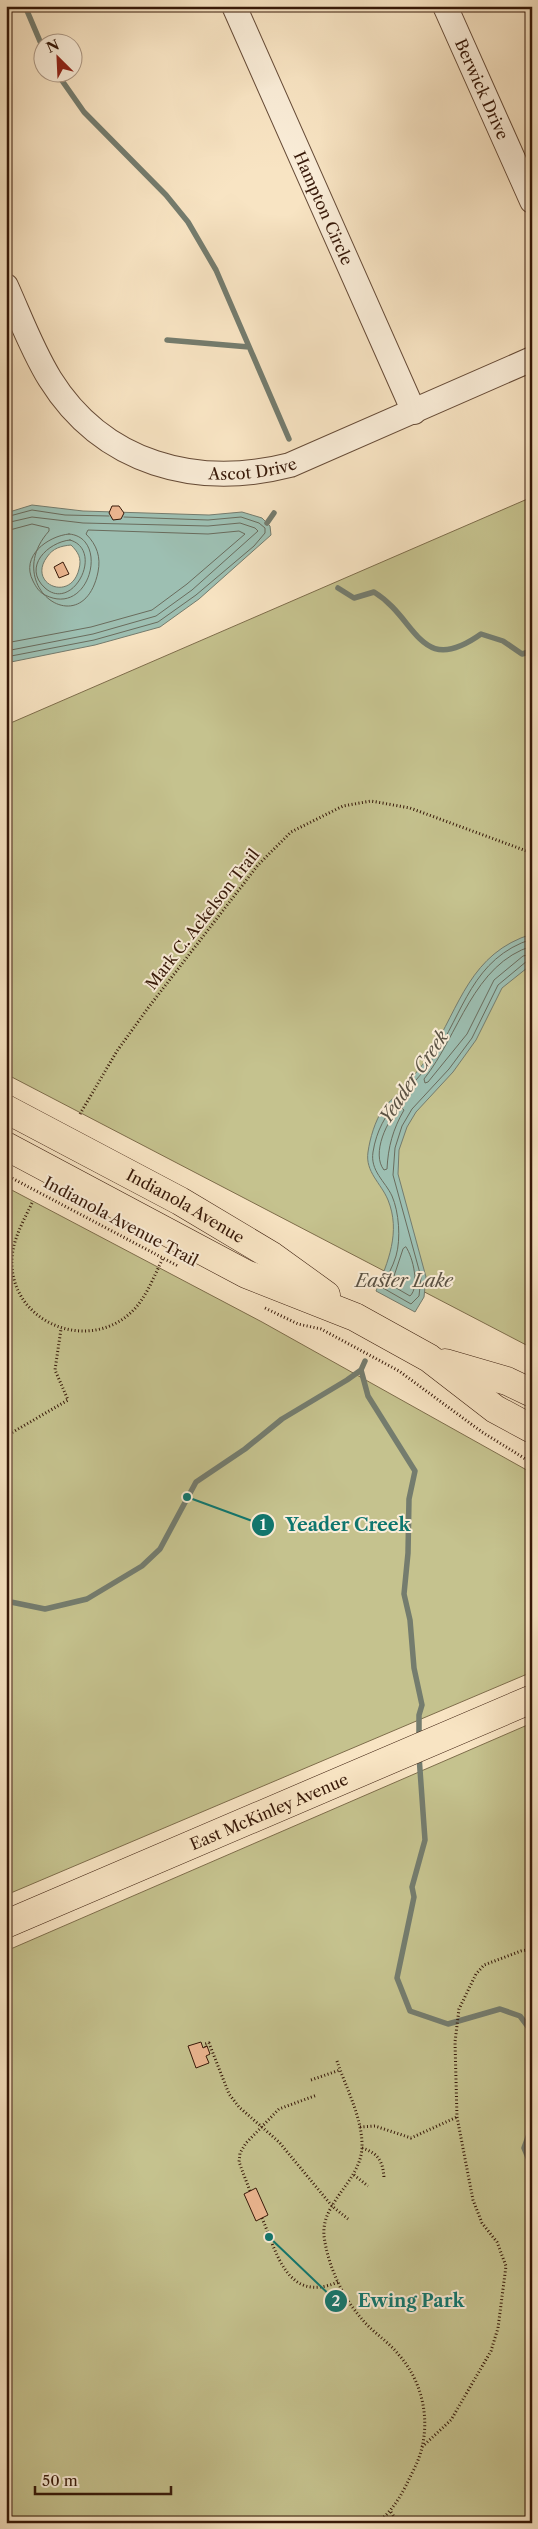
<svg xmlns="http://www.w3.org/2000/svg" width="538" height="2529" viewBox="0 0 538 2529" font-family="'Libre Caslon Text',serif">
<rect width="100%" height="100%" fill="#f8e4c3"/>
<filter id="stains"><feTurbulence type="fractalNoise" baseFrequency=".004" numOctaves="4"/><feColorMatrix values="0 0 0 0 .2 0 0 0 0 .09 0 0 0 0 .02 0 0 0 .5 -.17"/></filter>
<radialGradient id="worn" r=".72"><stop offset=".6" stop-color="#630" stop-opacity="0"/><stop offset="1" stop-color="#630" stop-opacity=".3"/></radialGradient>
<path fill="#c5c28e" stroke="#7e6d4b" d="M 532,497 L 532,1348 L 6,1074 L 6,725 Z
M 6,1187 L 262,1322 L 532,1473 L 532,1672 L 6,1895 Z
M 532,1723 L 532,2523 L 6,2523 L 6,1951 Z"/>
<path fill="#9dbfb2" stroke="#747c6e" fill-rule="evenodd" d="M 32,505 L 83,511 L 209,515 L 242,512 L 262,518 L 270,526 L 271,535 L 199,599 L 160,627 L 95,645 L 6,663 L 6,513 ZM 71,545 C 78,552 82,558 79,569 C 71,603 27,584 47,557 C 53,548 61,546 71,545 Z
M 532,934 L 532,964 L 502,988 L 476,1040 L 453,1072 L 416,1112 L 407,1127 L 399,1150 L 398,1174 L 426,1277 L 424,1297 L 415,1312 L 376,1291 C 388,1262 401,1232 388,1200 C 381,1183 365,1172 368,1152 C 370,1138 375,1121 383,1109 C 387,1103 394,1098 399,1093 C 409,1081 421,1068 430,1054 C 460,1006 470,953 532,934 Z"/>
<g fill="none" stroke-linecap="round" stroke-linejoin="round">
<path stroke="#6a6c5d" stroke-width="1" d="M 6,517 L 32,510 L 65,515 L 109,516
M 6,523 L 32,517 L 83,523 L 208,526 L 240,523 L 255,528 L 258,531 L 192,590 L 156,616 L 93,634 L 6,651
M 6,531 L 32,524 L 49,528 L 49,531 C 0,586 83,645 98,572 C 101,557 97,545 86,534 L 88,530 L 208,534 L 239,531 L 245,534 L 187,584 L 152,610 L 91,627 L 6,643
M 69,534 C 110,537 90,618 45,595 C 39,592 36,587 33,581 C 20,556 48,536 69,534 Z
M 70,540 C 105,550 73,613 45,588 C 22,567 48,542 70,540 Z
M 6,657 L 94,640 L 158,622 L 196,595 L 254,546 L 265,533 L 265,528 L 259,523 L 241,517 L 208,520 L 124,517
M 532,939 C 472,958 464,1012 433,1058 C 410,1093 380,1108 373,1152 C 370,1171 385,1181 392,1196 C 399,1212 401,1239 396,1256 C 393,1267 386,1277 383,1288 L 411,1304 L 419,1296 L 421,1277 L 393,1175 L 395,1148 L 402,1126 L 412,1109 L 449,1069 L 472,1038 L 498,985 L 527,961 L 532,960
M 532,946 C 473,964 459,1035 424,1079 L 425,1083 L 428,1082 L 467,1034 L 494,980 L 523,956 L 532,954
M 401,1107 L 404,1110 C 393,1129 388,1147 387,1169 L 384,1170 C 371,1154 387,1119 401,1107 Z
M 406,1247 C 413,1257 420,1287 410,1296 L 391,1285 L 403,1249 Z"/>
<path stroke="#747c6e" stroke-width="5.5" d="M 25,6 L 42,46
M 56,72 L 84,112 L 166,195 L 188,222 L 216,270 L 289,439
M 167,340 L 249,347
M 267,523 L 274,513
M 338,588 L 354,598 L 374,592 C 418,619 419,678 481,634 L 503,641 L 522,654 L 532,651
M 361,1370 L 368,1396 L 415,1471 L 409,1499 L 408,1553 L 404,1594 L 410,1620 L 414,1668 L 422,1705 L 419,1715 L 419,1739
M 6,1601 L 45,1609 L 87,1599 L 142,1566 L 160,1549 L 196,1482 L 245,1449 L 282,1419 L 347,1380 L 361,1370 L 365,1361
M 419,1756 L 425,1840 L 412,1887 L 414,1897 L 397,1978 L 410,2011 L 448,2024 L 500,2009 L 520,2016 L 532,2032
M 532,2126 L 524,2148 L 532,2167
M 531,2451 L 532,2449"/>
</g>
<path fill="#ecb690" stroke="#361808" d="M 112,506 L 119,506 L 124,513 L 121,519 L 113,520 L 109,513 Z
M 63,562 L 69,574 L 59,578 L 54,567 Z
M 201,2042 L 203,2048 L 207,2046 L 210,2054 L 206,2056 L 209,2063 L 196,2068 L 188,2046 Z
M 256,2188 L 268,2215 L 256,2221 L 244,2194 Z"/>
<g fill="none" stroke-linecap="round" stroke-linejoin="round">
<defs>
<g id="minor">
<path id="s1" d="M 234,6 L 414,412"/>
<path id="s2" d="M 445,6 L 532,201"/>
<path id="s3" d="M 6,286 C 20,317 32,350 50,379 C 103,464 197,489 290,465 L 532,359"/>
</g>
<g id="major">
<path id="s4" d="M 6,1109 L 180,1201 L 272,1256 L 326,1295"/>
<path d="M 6,1146 L 246,1274 L 355,1317 L 429,1358 L 495,1409 L 532,1429"/>
<path d="M 445,1363 L 507,1381 L 532,1393"/>
<path id="s5" d="M 6,1924 L 532,1699"/>
</g>
</defs>
<use href="#minor" stroke="#664b37" stroke-width="26"/>
<use href="#major" stroke="#361808" stroke-width="29"/>
<path stroke="#361808" stroke-width="3" stroke-dasharray="1 2.5" stroke-linecap="butt" d="M 80,1114 L 117,1051 L 148,1008 L 258,865 L 291,832 L 343,806 L 371,801 L 410,808 L 532,853
M 6,1175 L 178,1266
M 32,1203 C 22,1224 10,1244 12,1268 C 17,1323 84,1350 127,1316 C 145,1302 153,1278 163,1258
M 265,1308 L 298,1324 L 321,1329 L 399,1371 L 482,1432 L 532,1463
M 6,1436 L 68,1400 L 55,1370 L 61,1329
M 206,2047 L 205,2044 L 209,2043 L 229,2094 L 239,2107 L 279,2142 L 332,2206 L 348,2219
M 337,2061 C 346,2088 363,2119 362,2148 C 360,2182 321,2202 324,2236 C 328,2266 342,2296 361,2318 C 372,2332 388,2341 399,2355 C 427,2387 433,2434 413,2471 C 403,2492 395,2509 377,2523
M 311,2080 L 340,2070
M 360,2127 L 375,2126 L 411,2138 L 457,2117
M 362,2148 C 378,2153 383,2161 384,2178
M 354,2175 L 368,2186
M 250,2191 L 239,2162 L 240,2153 L 246,2143 L 279,2109 L 317,2095
M 262,2218 C 277,2253 287,2304 338,2282
M 422,2447 L 451,2420 L 491,2351 L 498,2328 L 506,2266 L 497,2242 L 482,2223 L 473,2200 L 457,2117 L 455,2042 L 459,2009 L 476,1974 L 484,1965 L 521,1951 L 532,1949
M 391,2512 L 398,2523"/>
<use href="#minor" stroke="#faedd8" stroke-width="24"/>
<use href="#major" stroke="#f8e4c3" stroke-width="28"/>
</g>
<g text-anchor="middle" dominant-baseline="central" stroke-width="4" stroke-linejoin="round" paint-order="stroke">
<g font-size="16" fill="#361808" stroke="#faedd8">
<text stroke="none"><textPath href="#s2" startOffset="91">Berwick Drive</textPath></text>
<text stroke="none"><textPath href="#s1" startOffset="221">Hampton Circle</textPath></text>
<text stroke="none"><textPath href="#s3" startOffset="339">Ascot Drive</textPath></text>
<text transform="translate(202 919) rotate(-52)">Mark C. Ackelson Trail</text>
<text stroke="none"><textPath href="#s4" startOffset="204">Indianola Avenue</textPath></text>
<text transform="translate(121 1221) rotate(28)">Indianola Avenue Trail</text>
<text stroke="none"><textPath href="#s5" startOffset="286">East McKinley Avenue</textPath></text>
</g>
<g font-size="18" font-style="italic" fill="#5a5244" stroke="#faedd8">
<text transform="translate(414 1077) rotate(-56)">Yeader Creek</text>
<text x="404" y="1281">Easter Lake</text>
</g>
</g>
<path fill="none" stroke="#0f766e" stroke-width="2" d="M187 1497L263 1525M269 2237L336 2301"/>
<g fill="#0f766e" stroke="#faedd8" stroke-width="2">
<circle cx="187" cy="1497" r="5"/>
<circle cx="269" cy="2237" r="5"/>
<circle cx="263" cy="1525" r="12"/>
<circle cx="336" cy="2301" r="12"/>
</g>
<g font-size="15" text-anchor="middle" font-weight="bold" fill="#fff">
<text x="263" y="1530">1</text>
<text x="336" y="2306">2</text>
</g>
<g font-size="18" text-anchor="middle" font-weight="bold" fill="#0f766e" stroke="#faedd8" stroke-width="4" stroke-linejoin="round" paint-order="stroke">
<text x="348" y="1531">Yeader Creek</text>
<text x="411" y="2307">Ewing Park</text>
</g>
<rect width="538" height="2529" fill="none" stroke="#f8e4c3" stroke-width="25"/>
<rect x="8" y="8" width="523" height="2514" fill="none" stroke="#361808" stroke-width="2.5"/>
<rect x="12" y="12" width="513" height="2504" fill="none" stroke="#361808"/>
<g transform="translate(58 58) rotate(336)"><circle r="24" fill="#faedd8" stroke="#ac9885"/>
<path d="M0-4L9 19L0 12L-9 19Z" fill="#8f2418"/>
<text y="-8" font-size="14" font-weight="bold" text-anchor="middle" fill="#361808">N</text>
</g>
<path d="M35 2486v8h136v-8" fill="none" stroke="#361808" stroke-width="2.5"/>
<text x="42" y="2486" font-size="15" fill="#361808" stroke="#faedd8" stroke-width="4" paint-order="stroke">50 m</text>
<rect width="100%" height="100%" filter="url(#stains)"/>
<rect width="100%" height="100%" fill="url(#worn)"/>
</svg>
